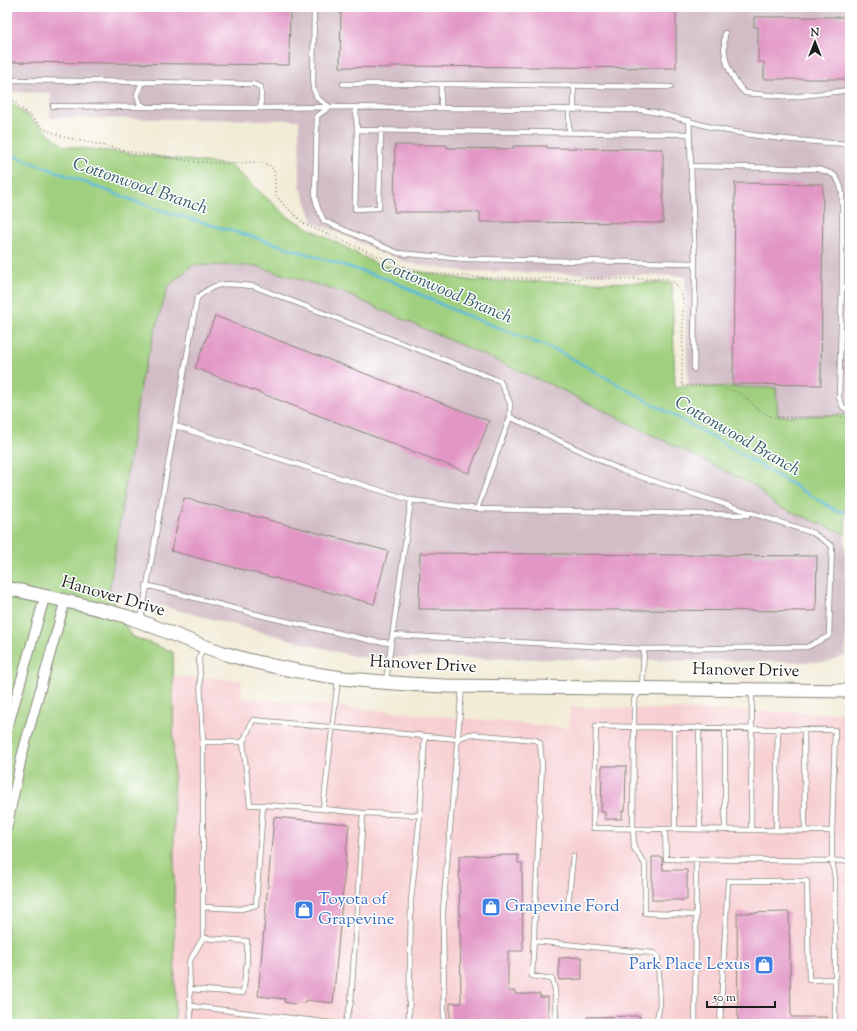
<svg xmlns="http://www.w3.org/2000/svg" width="857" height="1031" viewBox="0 0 857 1031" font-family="'Sorts Mill Goudy',serif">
<rect width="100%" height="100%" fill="#fff"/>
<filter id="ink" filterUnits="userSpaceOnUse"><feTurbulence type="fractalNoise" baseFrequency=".025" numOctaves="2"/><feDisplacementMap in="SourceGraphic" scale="8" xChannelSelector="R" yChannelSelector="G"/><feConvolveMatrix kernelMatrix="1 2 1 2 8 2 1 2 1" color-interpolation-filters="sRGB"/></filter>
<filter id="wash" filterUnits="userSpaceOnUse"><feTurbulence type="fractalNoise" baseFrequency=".012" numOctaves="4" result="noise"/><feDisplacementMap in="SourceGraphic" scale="16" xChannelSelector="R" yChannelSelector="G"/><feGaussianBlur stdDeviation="0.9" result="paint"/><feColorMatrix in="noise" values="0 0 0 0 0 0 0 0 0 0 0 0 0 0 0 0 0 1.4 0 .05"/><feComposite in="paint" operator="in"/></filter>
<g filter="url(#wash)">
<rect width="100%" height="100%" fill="#f2ecd7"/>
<path fill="#f7cfd2" d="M 172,676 L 241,680 L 242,698 L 569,728 L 570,707 L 848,713 L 849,1024 L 175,1024 Z"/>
<path fill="#d2bdc6" d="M 7,7 L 850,7 L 850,427 L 847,427 L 846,415 L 778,416 L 776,388 L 688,386 L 685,276 L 462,271 L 408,263 L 313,222 L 300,185 L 299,120 L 50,118 L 51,93 L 12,92 L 7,87 Z
M 193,265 L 256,266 L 344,293 L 560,389 L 755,486 L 775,505 L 845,534 L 846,655 L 826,662 L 357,657 L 109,592 L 141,380 L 168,286 Z"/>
<path fill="#a0d07f" stroke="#5e764e" d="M 7,99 L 64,146 L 230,165 L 288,217 L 377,264 L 473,281 L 672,283 L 675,388 L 688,386 L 776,388 L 778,416 L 847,415 L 845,534 L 775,505 L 755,486 L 560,389 L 344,293 L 256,266 L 193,265 L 168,286 L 141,380 L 109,592 L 131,636 L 173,652 L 175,1024 L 7,1024 Z"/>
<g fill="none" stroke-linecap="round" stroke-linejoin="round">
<path stroke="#5cbbdb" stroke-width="2.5" d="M 7,153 L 156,209 L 260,239 L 390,280 L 453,310 L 560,352 L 714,438 L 837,511 L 850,512"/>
</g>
<g id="blocks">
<path fill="#e296c5" d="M 7,7 L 290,7 L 289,65 L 7,62 Z
M 341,7 L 676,7 L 676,68 L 392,66 L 392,68 L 340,67 Z
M 754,17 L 849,17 L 849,79 L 764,79 L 764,62 L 758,62 L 758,27 L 754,27 Z
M 395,145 L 447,145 L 447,148 L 513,149 L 513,146 L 547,146 L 547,148 L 663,149 L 663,223 L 480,222 L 480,212 L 394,212 Z
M 735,183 L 823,184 L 821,385 L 733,384 Z
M 215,316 L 489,421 L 469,473 L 195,368 Z
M 184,498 L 388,551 L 374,604 L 171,551 Z
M 420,553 L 817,556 L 816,611 L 419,609 Z
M 602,766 L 626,766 L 625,811 L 622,811 L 622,819 L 605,819 L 605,812 L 601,812 Z
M 274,817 L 349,824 L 333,1003 L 305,1000 L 304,1003 L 294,1004 L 284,1002 L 285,999 L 258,996 Z
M 518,855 L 518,863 L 522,863 L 523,951 L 508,951 L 508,991 L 515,991 L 515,994 L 540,994 L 540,997 L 548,997 L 548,1024 L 450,1024 L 450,1003 L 461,1003 L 459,856 Z
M 652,857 L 662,857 L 663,870 L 687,870 L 687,900 L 652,900 Z
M 789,912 L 791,1017 L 827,1017 L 827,1024 L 738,1024 L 737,913 Z
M 582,957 L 582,979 L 559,980 L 559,958 Z
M 640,1016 L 640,1024 L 587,1024 L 587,1017 Z"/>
</g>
</g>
<g filter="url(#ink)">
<use href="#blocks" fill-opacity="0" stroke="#87847a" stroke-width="1"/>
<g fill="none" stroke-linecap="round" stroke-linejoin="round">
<defs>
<path id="lane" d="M 314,7 L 313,88 L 317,98 L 330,107 L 641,110 C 673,114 702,127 734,132 C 772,139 811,142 850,144
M 725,33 C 722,57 728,75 745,93 L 792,97 L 850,90
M 15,80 L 144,82
M 343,84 L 441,84
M 53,106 L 144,107
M 330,107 L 317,116 L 315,197 L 318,209 L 324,221 L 398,253 L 465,259 L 695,263 L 689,120
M 261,108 L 146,107 L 140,104 L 137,94 L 141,84 L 146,82 L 253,84 L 261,87 L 261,108 L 330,107
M 356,108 L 357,130 L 689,134
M 441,108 L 441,84 L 671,87
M 569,110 L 569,132
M 574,110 L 574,86
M 357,130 L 355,209 L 379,208 L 381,129
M 691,166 L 817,169 C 834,173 838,175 842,192 L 842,287 L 850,288
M 842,287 L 839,398 L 843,407 L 850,411
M 694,369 L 695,263
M 175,426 L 411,500
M 477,509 L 748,515
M 146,585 L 263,616 L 373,641 L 391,643
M 141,620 L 197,298 C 217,280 227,284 253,286 L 500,381 L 510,403 L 510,417 L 623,471 L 813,533 L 832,546 L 829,636 L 807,647 L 644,649 L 642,688 L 634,700 L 634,727 L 596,726 L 593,828 L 751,830 L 752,692
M 392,635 L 644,649
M 338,679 L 323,809 L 363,813 L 351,1002 L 345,1024
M 386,681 L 411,500 L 477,509 L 510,417
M 674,727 L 675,829
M 699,727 L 700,829
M 725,727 L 725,830
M 804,729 L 805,830
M 203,742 L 243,742
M 263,805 L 250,805 L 243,742 L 253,720 L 458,739 L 470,734 L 536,740 L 540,743 L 542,765 L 532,976 L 552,979 L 555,990 L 556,1024
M 363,813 L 420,815 L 411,900 L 409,1024
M 420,815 L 425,736
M 665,829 L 666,859 L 850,861
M 776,830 L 778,728
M 832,831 L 832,861 L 835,878 L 835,1024
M 696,860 L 696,915 L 645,913 L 645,864 L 634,848 L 633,828 L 634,727 L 835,730 L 832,831 L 751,830
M 568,905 L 573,856
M 203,907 L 241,909 L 256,905 L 263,805 L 323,809
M 534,941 L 653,953 L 658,957 L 660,1004 L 656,1024
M 190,989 L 243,993 L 247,962 L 247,941 L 203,938
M 191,1006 L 340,1024
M 191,1024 L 189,962 L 203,938 L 203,742 L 199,658 L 203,647
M 271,1024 L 272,1016
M 444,1024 L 443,911 L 462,687
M 695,1024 L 696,915
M 720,1024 L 728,881 L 807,881 L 809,980 L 835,979"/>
<path id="street" d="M 7,730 L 45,596
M 7,827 L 22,755 L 65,601"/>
<path id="secondary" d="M 7,588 C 47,597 89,605 128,617 C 163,629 196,645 230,655 C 300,676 374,683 446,686 L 850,691"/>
</defs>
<use href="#lane" stroke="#87847a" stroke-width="6"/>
<use href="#street" stroke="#87847a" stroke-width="11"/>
<use href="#secondary" stroke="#87847a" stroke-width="15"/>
<path stroke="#87847a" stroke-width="1.5" stroke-dasharray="1 3" stroke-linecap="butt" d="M 7,95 L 44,129 L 64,137 L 137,153 L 198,162 L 230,164 L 253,162 L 268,164 L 274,170 L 276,195 L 283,204 L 306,225 L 413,271 L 483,278 L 668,279 C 678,284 680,289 683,300 L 682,386 L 721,386 L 740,393 L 761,411 L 772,417 L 844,417 L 850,420"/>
<use href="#lane" stroke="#fff" stroke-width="4.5"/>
<use href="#street" stroke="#fff" stroke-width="9"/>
<use href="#secondary" stroke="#fff" stroke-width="13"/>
</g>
</g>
<defs>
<symbol id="shop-square" viewBox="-11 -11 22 22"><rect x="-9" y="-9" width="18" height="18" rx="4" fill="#3f7fe0" stroke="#fff"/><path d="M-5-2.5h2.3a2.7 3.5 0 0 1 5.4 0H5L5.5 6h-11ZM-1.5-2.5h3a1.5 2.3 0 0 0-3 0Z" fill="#fff"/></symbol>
</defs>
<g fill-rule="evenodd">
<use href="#shop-square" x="480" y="896" width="22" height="22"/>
<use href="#shop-square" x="293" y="899" width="22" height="22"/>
<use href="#shop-square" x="753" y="954" width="22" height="22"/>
</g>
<g text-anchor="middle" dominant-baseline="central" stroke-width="3" stroke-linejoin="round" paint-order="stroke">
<g font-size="17" fill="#1c1c1c" stroke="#fff">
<text transform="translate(113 597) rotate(16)">Hanover Drive</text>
<text transform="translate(423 665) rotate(3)">Hanover Drive</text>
<text transform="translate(746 671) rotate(1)">Hanover Drive</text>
</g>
<g font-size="17" fill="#366cbe" stroke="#fff" text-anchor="start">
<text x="318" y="900">Toyota of<tspan x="318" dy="20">Grapevine</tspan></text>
<text x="505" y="907">Grapevine Ford</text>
<text x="750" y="965" text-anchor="end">Park Place Lexus</text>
</g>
<g font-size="18" font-style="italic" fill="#365c68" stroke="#fff">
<text transform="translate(140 187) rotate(19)">Cottonwood Branch</text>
<text transform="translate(446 292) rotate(23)">Cottonwood Branch</text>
<text transform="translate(737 437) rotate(30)">Cottonwood Branch</text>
</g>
</g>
<rect width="857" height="1031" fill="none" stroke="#fff" stroke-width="24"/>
<g transform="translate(815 42)" stroke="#ffffff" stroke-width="3" paint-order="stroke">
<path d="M0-3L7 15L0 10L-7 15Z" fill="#1c1c1c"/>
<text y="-6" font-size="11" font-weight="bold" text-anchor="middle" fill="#1c1c1c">N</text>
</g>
<path d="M707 1001v6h68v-6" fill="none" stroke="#1c1c1c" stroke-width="2"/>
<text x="713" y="1001" font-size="12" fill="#1c1c1c" stroke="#ffffff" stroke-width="3" paint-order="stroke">50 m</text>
</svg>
